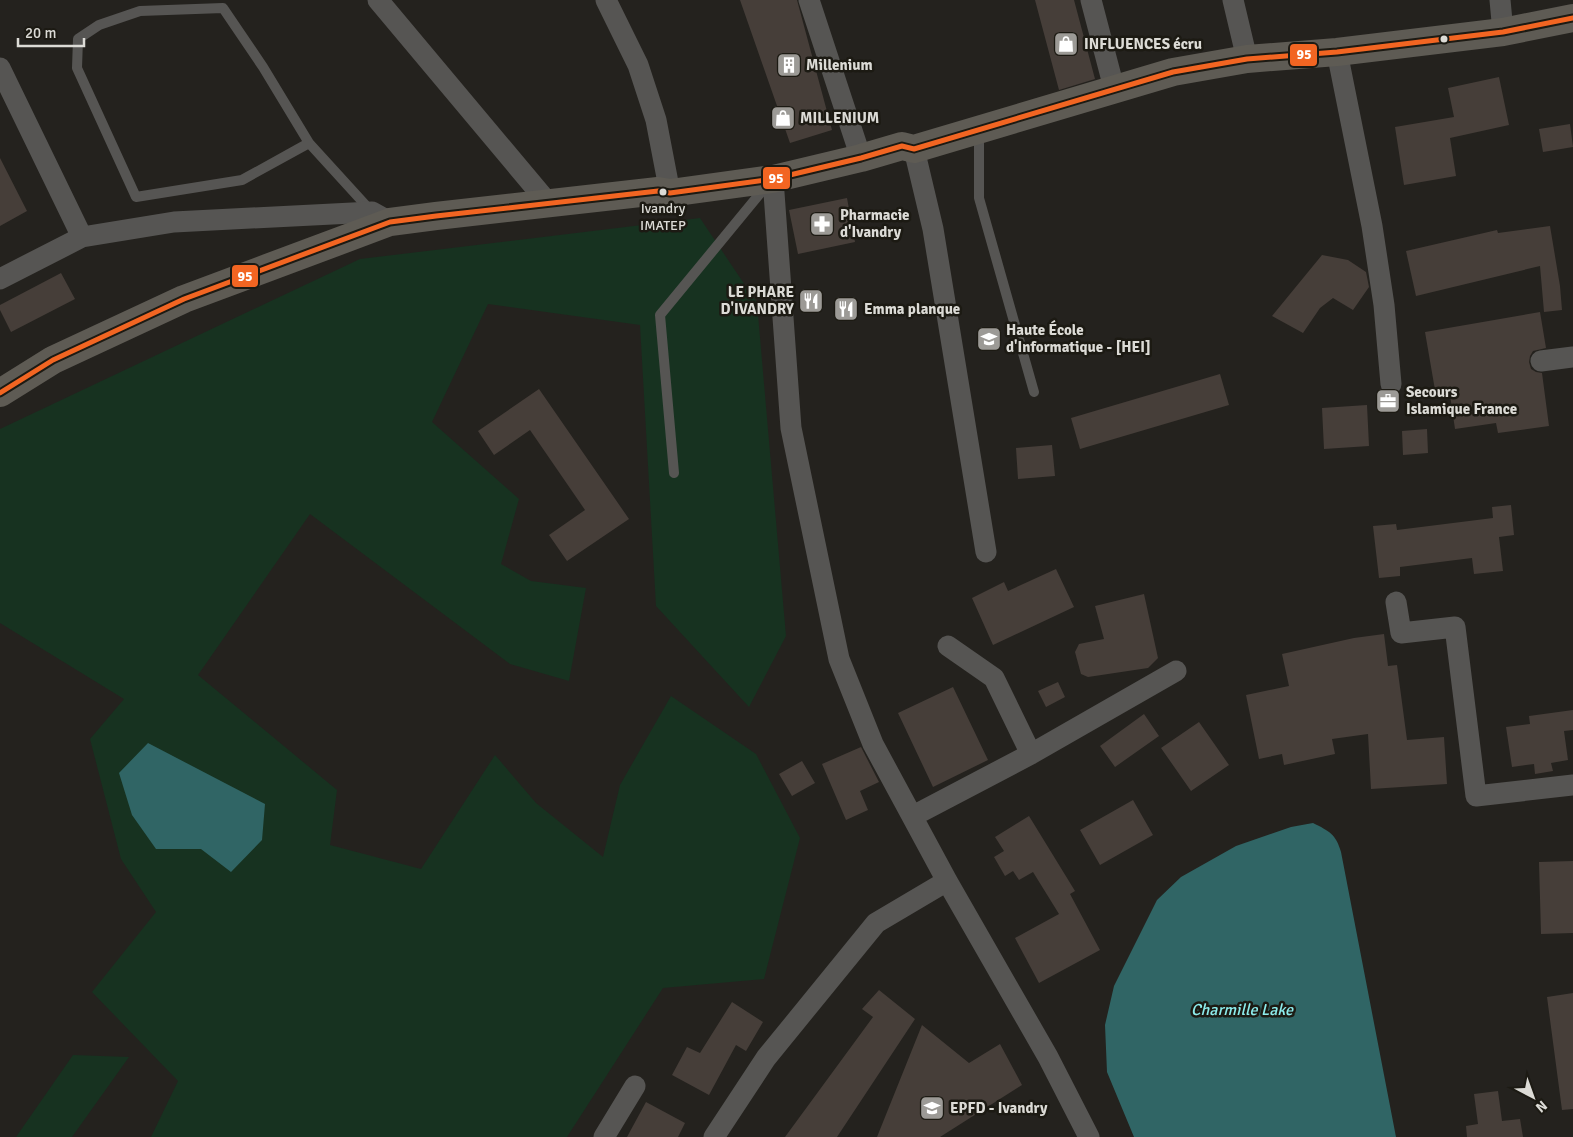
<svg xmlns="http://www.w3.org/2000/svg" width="1573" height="1137" viewBox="0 0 1573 1137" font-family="Signika,sans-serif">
<rect width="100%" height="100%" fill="#24221e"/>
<path fill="#173220" d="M 700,218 L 757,303 L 786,636 L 749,707 L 656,606 L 640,325 L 488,304 L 432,422 L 519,499 L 501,564 L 531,581 L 586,588 L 569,681 L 510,664 L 310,514 L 198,675 L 337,790 L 330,845 L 421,869 L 495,755 L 536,803 L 603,857 L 620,785 L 671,696 L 756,754 L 800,838 L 764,979 L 663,988 L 567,1137 L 151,1137 L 178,1081 L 92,992 L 156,912 L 121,859 L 90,739 L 124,699 L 0,623 L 0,429 L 360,259 Z
M 73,1055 L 129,1057 L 72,1137 L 16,1137 Z"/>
<path fill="#306565" d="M 148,743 L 265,804 L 262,840 L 231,872 L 201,849 L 156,849 L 132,815 L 119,773 Z
M 1313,823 C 1329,831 1336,834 1341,852 L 1396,1137 L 1134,1137 L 1107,1072 L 1105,1025 L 1114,986 L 1157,900 L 1181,877 L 1236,846 L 1291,827 Z"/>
<path fill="#463e39" d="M 740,0 L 797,0 L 832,130 L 790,143 Z
M 1035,0 L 1074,0 L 1095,79 L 1059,90 Z
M 1499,77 L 1509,125 L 1450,138 L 1456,176 L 1404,185 L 1395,127 L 1454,117 L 1448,88 Z
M 1570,124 L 1573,147 L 1543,152 L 1539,129 Z
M 0,158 L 27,211 L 0,226 Z
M 847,198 L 855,242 L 798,254 L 789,210 Z
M 1550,226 L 1560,286 L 1562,310 L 1544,312 L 1540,266 L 1416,296 L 1406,251 L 1497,230 L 1498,233 Z
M 1322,255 L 1348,260 L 1366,272 L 1369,287 L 1353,310 L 1333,298 L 1320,308 L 1303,333 L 1272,316 Z
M 61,273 L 75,299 L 11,332 L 0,310 L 0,305 Z
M 1540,312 L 1546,348 L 1533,351 L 1530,356 L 1529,362 L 1531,369 L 1536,372 L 1542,373 L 1549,426 L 1498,433 L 1496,423 L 1455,429 L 1449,388 L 1435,390 L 1425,332 Z
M 1220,374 L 1229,405 L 1080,449 L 1071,418 Z
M 539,389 L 629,519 L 567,561 L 549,535 L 585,510 L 530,430 L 494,455 L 478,431 Z
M 1367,405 L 1369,446 L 1324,449 L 1322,408 Z
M 1427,429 L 1428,453 L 1403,455 L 1402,431 Z
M 1052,445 L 1055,476 L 1018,479 L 1016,448 Z
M 1511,505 L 1514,535 L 1499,537 L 1503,571 L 1474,574 L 1472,558 L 1400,567 L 1400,576 L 1379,578 L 1373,526 L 1396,524 L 1397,530 L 1493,518 L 1492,507 Z
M 1056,569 L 1074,607 L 993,645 L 972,598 L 1004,582 L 1008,591 Z
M 1144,594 L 1158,658 L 1148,668 L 1088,677 L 1081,674 L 1075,652 L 1079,644 L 1104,639 L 1095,606 Z
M 1384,634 L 1388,666 L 1397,665 L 1407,740 L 1444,737 L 1447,784 L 1371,789 L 1368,734 L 1332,739 L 1335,754 L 1284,765 L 1282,754 L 1259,759 L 1246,695 L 1289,686 L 1282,654 L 1354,638 Z
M 1058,682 L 1065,697 L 1046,707 L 1038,691 Z
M 953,687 L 988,760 L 933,787 L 898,713 Z
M 1573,710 L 1573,730 L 1564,731 L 1568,760 L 1551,763 L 1553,771 L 1535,774 L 1534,764 L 1512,767 L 1506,727 L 1530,724 L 1529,716 Z
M 1144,714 L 1159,736 L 1115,767 L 1100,746 Z
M 1199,722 L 1229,765 L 1191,791 L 1161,748 Z
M 861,747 L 879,782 L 860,791 L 868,810 L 846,820 L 822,764 Z
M 802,761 L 815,783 L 792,796 L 779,774 Z
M 1133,800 L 1153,835 L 1100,865 L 1080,830 Z
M 1029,816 L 1075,891 L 1070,894 L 1100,950 L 1039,983 L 1015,938 L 1059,914 L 1033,872 L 1019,880 L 1013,871 L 1005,876 L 994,857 L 1004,851 L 995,837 Z
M 1573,861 L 1573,933 L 1541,934 L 1539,862 Z
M 879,990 L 915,1019 L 837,1137 L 785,1137 L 873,1017 L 862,1009 Z
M 1573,993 L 1573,1109 L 1562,1110 L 1547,997 Z
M 732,1002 L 763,1022 L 746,1051 L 736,1045 L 709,1095 L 672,1075 L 687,1047 L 700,1053 Z
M 922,1025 L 969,1063 L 1000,1044 L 1022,1085 L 940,1137 L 877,1137 Z
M 1498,1091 L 1502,1121 L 1520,1119 L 1523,1137 L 1467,1137 L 1466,1126 L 1478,1124 L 1474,1094 Z
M 646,1102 L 685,1123 L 678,1137 L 627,1137 Z"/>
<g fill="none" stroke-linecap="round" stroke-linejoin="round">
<path stroke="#565553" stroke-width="10" d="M 979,132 L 979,198 L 1034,392
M 309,143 L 242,180 L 136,197 L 77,68 L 78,39 L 99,25 L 140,11 L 223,8 L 263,67 L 309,143 L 371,211
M 674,473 L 660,315 L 767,185"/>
<path stroke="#565553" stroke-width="21" d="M 378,0 L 549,204
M 606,0 L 638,65 L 656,120 L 670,193
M 809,0 L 861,158
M 1091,0 L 1114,88
M 1233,0 L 1247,59
M 1500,0 L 1503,32
M 1337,52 L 1372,226 L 1384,305 L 1391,384
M 0,68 L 82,237
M 914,149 L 933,229 L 986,552
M 773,179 L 791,428 L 839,659 L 873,744 L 947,881 L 1048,1057 L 1089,1137
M 0,279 L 82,237 L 174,222 L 372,212 L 390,222
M 1541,361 L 1573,357
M 1396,602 L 1401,633 L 1455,627 L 1476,796 L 1573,785
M 948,646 L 994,678 L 1031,754
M 913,816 L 1031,754 L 1176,671
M 604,1137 L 635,1086
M 714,1137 L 766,1058 L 876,923 L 947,881"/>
<path stroke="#5e5b54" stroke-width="28" d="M 0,393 L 53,360 L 184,299 L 390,222 L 436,216 L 658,191 L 670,193 L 773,179 L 861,158 L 902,146 L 914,149 L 1173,72 L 1247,59 L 1337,52 L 1503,32 L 1573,18"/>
<defs>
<path id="bus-1" d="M 0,393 L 53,360 L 184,299 L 390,222 L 436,216 L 658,191 L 670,193 L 773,179 L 861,158 L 902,146 L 914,149 L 1173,72 L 1247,59 L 1337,52 L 1503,32 L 1573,18"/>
</defs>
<use href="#bus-1" stroke="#1c1a13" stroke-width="9"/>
<use href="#bus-1" stroke="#f26522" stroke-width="5"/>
</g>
<defs>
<symbol id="shop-square" viewBox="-11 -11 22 22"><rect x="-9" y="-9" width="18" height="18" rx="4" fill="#9c9a96" stroke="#1c1a13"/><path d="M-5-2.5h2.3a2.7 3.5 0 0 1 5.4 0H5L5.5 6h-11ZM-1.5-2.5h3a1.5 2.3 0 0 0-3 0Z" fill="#fff"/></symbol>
<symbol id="building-square" viewBox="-11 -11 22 22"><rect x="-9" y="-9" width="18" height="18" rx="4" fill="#9c9a96" stroke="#1c1a13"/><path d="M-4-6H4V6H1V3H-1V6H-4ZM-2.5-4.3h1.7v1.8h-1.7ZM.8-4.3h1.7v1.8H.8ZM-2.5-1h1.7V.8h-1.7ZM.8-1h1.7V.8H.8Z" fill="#fff"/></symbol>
<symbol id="pharmacy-square" viewBox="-11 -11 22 22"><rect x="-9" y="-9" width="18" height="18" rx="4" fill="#9c9a96" stroke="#1c1a13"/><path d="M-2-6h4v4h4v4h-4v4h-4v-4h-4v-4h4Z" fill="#fff"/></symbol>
<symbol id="restaurant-square" viewBox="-11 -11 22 22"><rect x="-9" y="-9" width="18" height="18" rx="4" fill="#9c9a96" stroke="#1c1a13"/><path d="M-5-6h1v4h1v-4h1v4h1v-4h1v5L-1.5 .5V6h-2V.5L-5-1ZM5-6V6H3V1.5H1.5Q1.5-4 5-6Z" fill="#fff"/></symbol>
<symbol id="school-square" viewBox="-11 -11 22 22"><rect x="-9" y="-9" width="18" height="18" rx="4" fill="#9c9a96" stroke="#1c1a13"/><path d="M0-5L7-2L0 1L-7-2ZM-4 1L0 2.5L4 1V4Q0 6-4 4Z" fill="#fff"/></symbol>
<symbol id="office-square" viewBox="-11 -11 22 22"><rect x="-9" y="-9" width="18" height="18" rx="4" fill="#9c9a96" stroke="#1c1a13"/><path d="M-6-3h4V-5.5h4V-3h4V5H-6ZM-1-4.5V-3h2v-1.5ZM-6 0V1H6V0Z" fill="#fff"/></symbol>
</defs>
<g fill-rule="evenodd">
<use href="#shop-square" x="1052" y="30" width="28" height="28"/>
<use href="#building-square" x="775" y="51" width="28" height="28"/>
<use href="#shop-square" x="769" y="104" width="28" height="28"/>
<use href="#pharmacy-square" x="808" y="210" width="28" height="28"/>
<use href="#restaurant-square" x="797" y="287" width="28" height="28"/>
<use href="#restaurant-square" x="832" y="295" width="28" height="28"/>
<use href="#school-square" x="975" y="325" width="28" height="28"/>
<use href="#office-square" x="1374" y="387" width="28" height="28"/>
<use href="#school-square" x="918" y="1094" width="28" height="28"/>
</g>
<g fill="#dcdbd6" stroke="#1c1a13" stroke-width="2">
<circle cx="1444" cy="39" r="4.5"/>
<circle cx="663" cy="192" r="4.5"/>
</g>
<g text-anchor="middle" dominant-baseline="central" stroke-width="5" stroke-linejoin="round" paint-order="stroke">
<g font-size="14" fill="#dcdbd6" stroke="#1c1a13">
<text x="663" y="208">Ivandry<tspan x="663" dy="17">IMATEP</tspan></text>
</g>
<g font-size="15" font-weight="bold" fill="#dcdbd6" stroke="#1c1a13" text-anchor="start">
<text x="1084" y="44">INFLUENCES écru</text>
<text x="806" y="65">Millenium</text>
<text x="800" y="118">MILLENIUM</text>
<text x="840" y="215">Pharmacie<tspan x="840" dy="17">d'Ivandry</tspan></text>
<text x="794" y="292" text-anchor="end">LE PHARE<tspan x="794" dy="17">D'IVANDRY</tspan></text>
<text x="864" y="309">Emma planque</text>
<text x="1006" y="330">Haute École<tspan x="1006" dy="17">d'Informatique - [HEI]</tspan></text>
<text x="1406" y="392">Secours<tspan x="1406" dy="17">Islamique France</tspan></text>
<text x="950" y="1108">EPFD - Ivandry</text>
</g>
<g font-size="16" font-style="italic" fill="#8deded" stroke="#1c1a13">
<text x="1242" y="1010">Charmille Lake</text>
</g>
</g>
<g stroke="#1c1a13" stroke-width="2">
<rect x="1289" y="43" width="29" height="24" rx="5" fill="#f26522"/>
<rect x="762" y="166" width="29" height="24" rx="5" fill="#f26522"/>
<rect x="231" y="264" width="28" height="24" rx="5" fill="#f26522"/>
</g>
<g font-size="14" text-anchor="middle" font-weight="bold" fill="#fff">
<text x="1304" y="59">95</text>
<text x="776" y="183">95</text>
<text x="245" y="281">95</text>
</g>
<g transform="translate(1533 1097) rotate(139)" stroke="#1c1a13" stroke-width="4" paint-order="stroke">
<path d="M0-4L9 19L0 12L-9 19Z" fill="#dcdbd6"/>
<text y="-8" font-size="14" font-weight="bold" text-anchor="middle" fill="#dcdbd6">N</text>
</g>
<path d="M18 38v8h66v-8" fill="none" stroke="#dcdbd6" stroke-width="2.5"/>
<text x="25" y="38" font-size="15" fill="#dcdbd6" stroke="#1c1a13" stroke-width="4" paint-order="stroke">20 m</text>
</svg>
